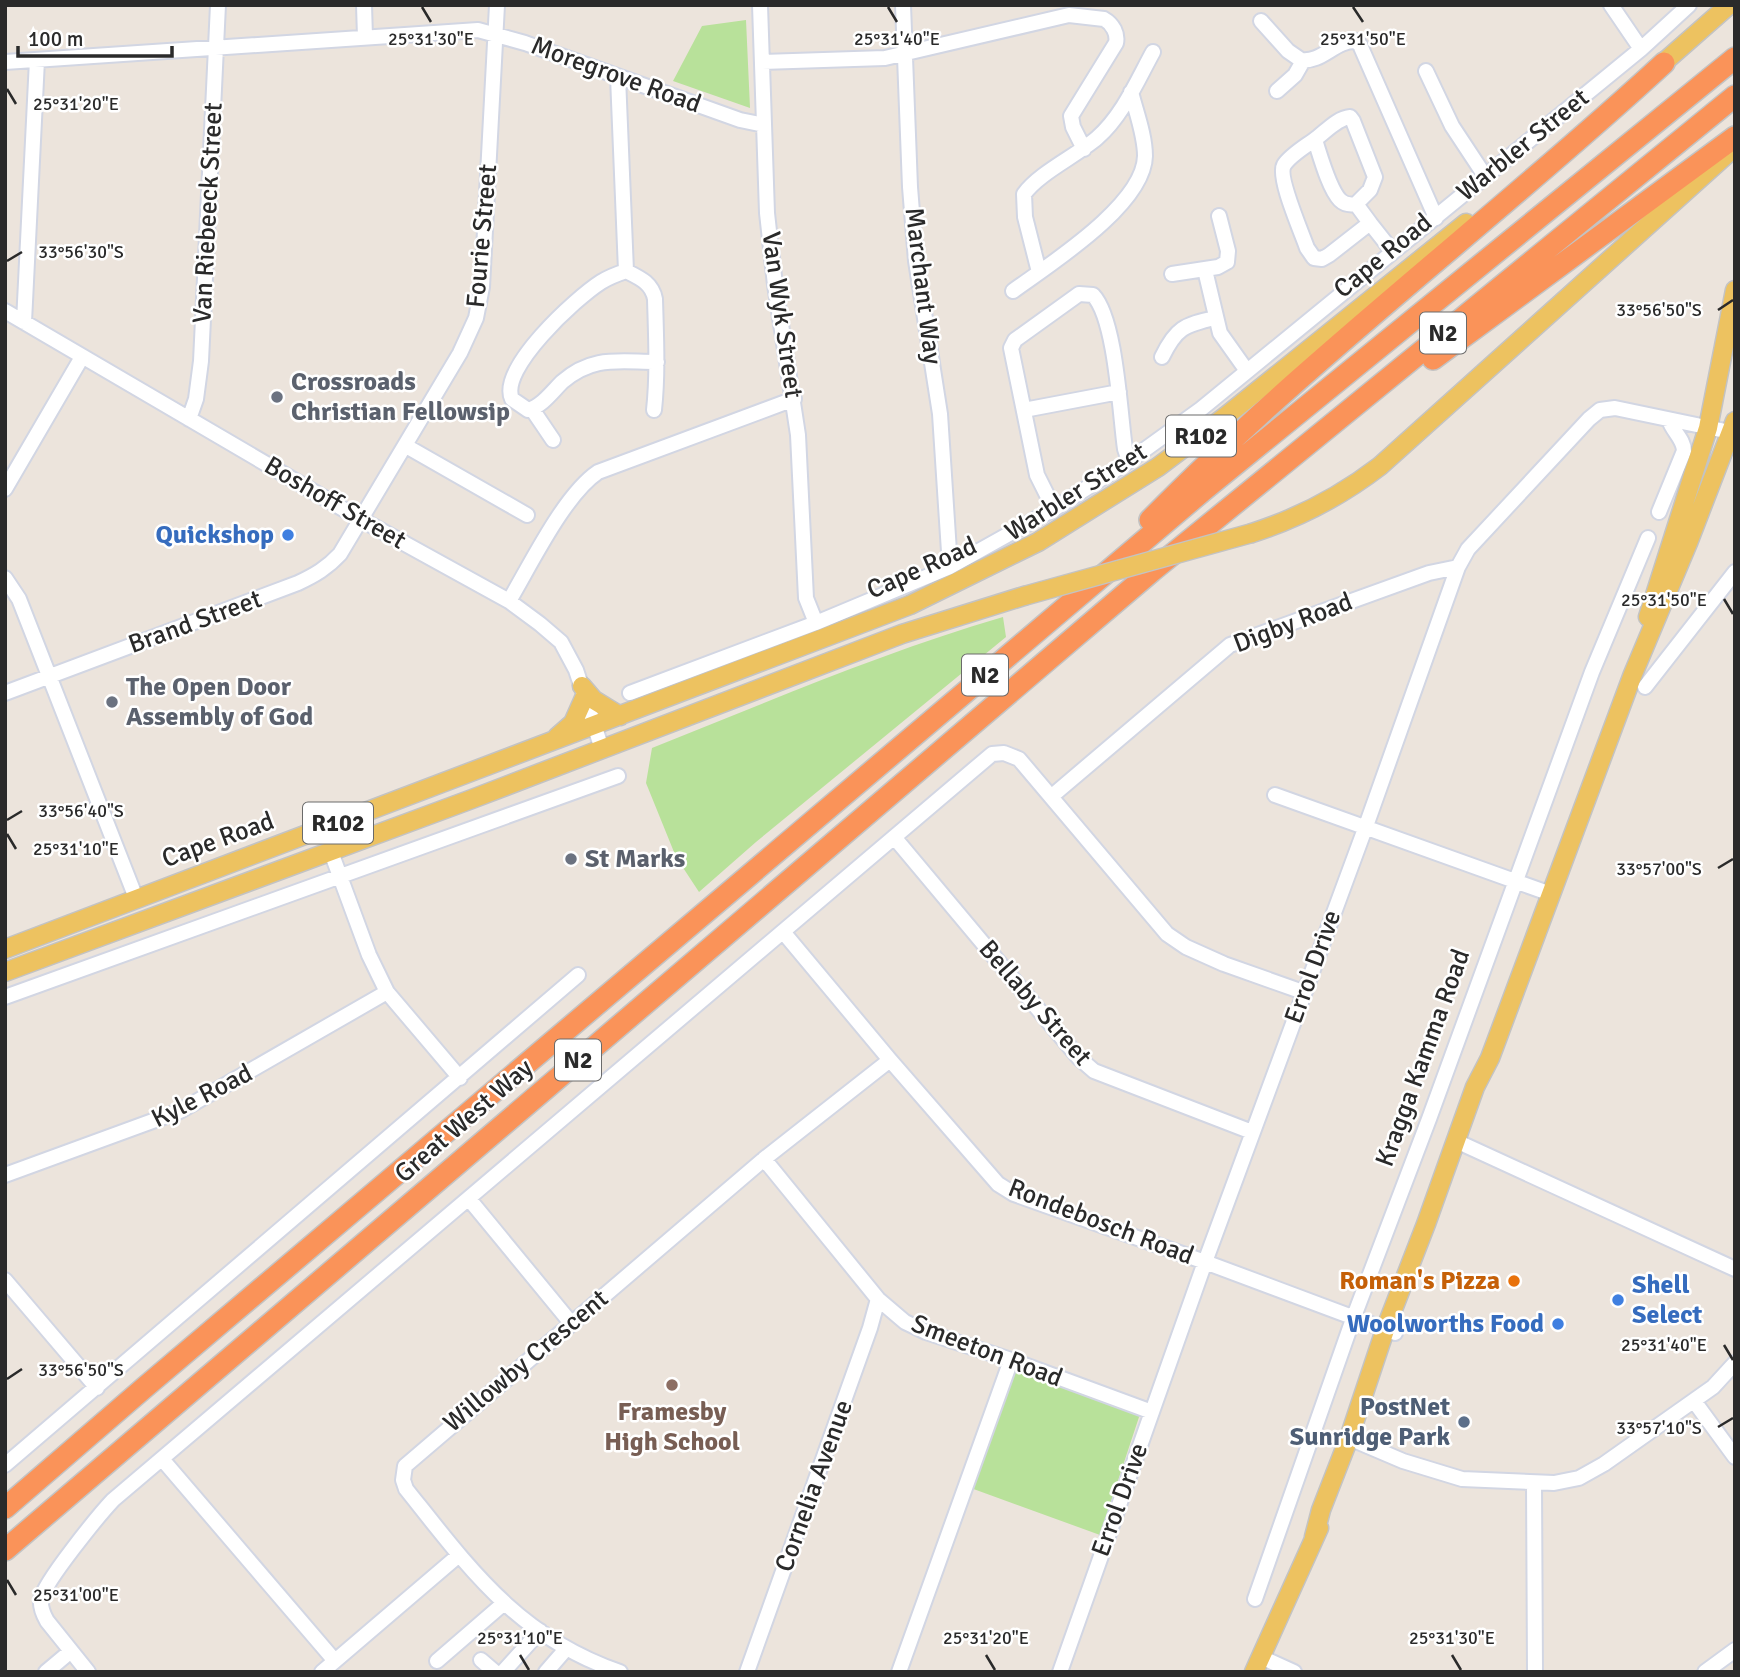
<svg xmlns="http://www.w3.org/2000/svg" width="1740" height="1677" viewBox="0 0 1740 1677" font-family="Signika,sans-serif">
<rect width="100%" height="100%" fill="#ece4dc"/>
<path fill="#b8e19a" d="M 746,20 L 750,108 L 673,81 L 702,26 Z
M 1003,617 L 1006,637 L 756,842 L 699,892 L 676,857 L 646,783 L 652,748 C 768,702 883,652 1003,617 Z
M 1013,1367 L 1141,1411 L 1100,1535 L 968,1487 Z"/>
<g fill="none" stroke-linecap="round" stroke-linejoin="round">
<defs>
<path id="minor" d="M 364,5 L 365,37
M 760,5 L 767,213 L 775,285 L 798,435 L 806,598 L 816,623
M 903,5 L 910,187 L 916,261 L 940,414 L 950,567
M 1611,5 L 1641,49
M 1261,21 L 1288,51 L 1301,60 C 1322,63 1335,40 1356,41 L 1360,45 L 1436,218
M 5,62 L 478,30 L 525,43 L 740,120 L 764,125
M 762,62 L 885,58 L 1069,15 L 1104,19 C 1113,24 1118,34 1116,43 L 1071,116 L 1073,127 L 1084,149
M 1426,71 L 1452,126 L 1485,176
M 618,77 L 626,271
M 1277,91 L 1295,75 L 1303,61
M 1315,140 C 1320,155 1329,189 1340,200 C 1345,205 1350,205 1356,204 L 1370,190 L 1375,177 L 1353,121 L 1350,117 C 1338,118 1327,130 1318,137 C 1308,145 1291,154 1284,165 C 1277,177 1302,233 1307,248 L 1314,258 L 1322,259 L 1329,255 L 1370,223 L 1356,204
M 1370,223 L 1393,252
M 1205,270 L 1220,333 L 1247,371
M 1039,272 L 1025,217 L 1024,194 C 1039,173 1076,156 1097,138 C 1123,115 1137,81 1153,52
M 1172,274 L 1218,267 L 1227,262 L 1228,251 L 1219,216
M 1013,291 C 1050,264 1144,205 1145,156 C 1145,135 1136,112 1131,92
M 5,311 L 362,520 L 509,601 L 540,624 L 561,642 L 576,670 L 602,749
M 24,322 L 37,60
M 1162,357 C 1176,328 1184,325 1215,318
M 532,409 L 553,440
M 654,410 C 658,373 656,336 655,299 C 652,283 640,278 626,271 C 617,274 609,277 601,282 C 576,298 498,369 512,399 L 528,410 C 542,406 552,392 562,382 C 593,355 619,362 657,362
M 1024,410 L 1119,392
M 189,419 L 196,399 L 201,361 L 218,5
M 406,446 L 527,515
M 5,489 L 82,357
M 1054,509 L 1037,475 L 1011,348 L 1015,340 L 1079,294 L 1093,295 C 1116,319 1120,415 1125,449 L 1129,461
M 1659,512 L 1684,451 C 1684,439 1673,432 1669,420
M 5,578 L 19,599 L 136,898
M 509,601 C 531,564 564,495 598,472 L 794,399
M 1645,687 L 1735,572
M 5,693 L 298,583 C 315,575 327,568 340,554 L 460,353 L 476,318 L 482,287 L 497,5
M 630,693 L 816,623 L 950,567 L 1054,509 L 1129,461 L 1201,409 L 1641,49 L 1689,5
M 1275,795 L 1551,894
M 1052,796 L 1230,645 L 1429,573 L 1458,567
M 894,837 L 1079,1058 L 1094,1071 L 1252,1132
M 331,852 L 369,955 L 387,992 L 460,1078
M 784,933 L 890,1060 L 998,1184 L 1014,1194 L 1205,1262 L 1395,1333
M 5,997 L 618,776
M 1456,1141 L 1735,1269
M 764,1159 L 878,1299 L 905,1322 L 926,1332 L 1011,1360 L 1152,1412
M 5,1175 L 180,1111 L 387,992
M 469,1199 L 571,1323
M 5,1280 L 97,1388
M 1694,1401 L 1735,1457
M 1349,1438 L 1403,1461 L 1462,1479 L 1554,1483 L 1579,1478 L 1604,1464 L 1713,1387 L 1735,1363
M 162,1459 L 335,1661
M 5,1465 L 578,975
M 1534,1483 L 1535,1672
M 1255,1599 L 1353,1319 L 1429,1119 L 1592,672 L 1648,538
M 1261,1657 L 1294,1672
M 481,1660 L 495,1672
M 437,1661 L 503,1604
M 46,1672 L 71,1651
M 88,1672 L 47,1621 C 43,1614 40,1607 41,1599 C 45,1581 99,1515 113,1500 L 992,754 L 1004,753 L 1019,759 L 1167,934 L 1186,947 L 1224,964 L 1303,992
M 322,1672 L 459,1555
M 503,1672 L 540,1631
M 546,1672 L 566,1649
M 620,1672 C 518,1637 470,1569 406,1489 L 403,1480 L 405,1466 L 764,1159 L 890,1060
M 747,1672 L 870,1328 L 878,1299
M 899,1672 L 1011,1360
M 1060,1672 L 1205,1262 L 1366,826 L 1458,567 L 1468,549 L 1589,419 L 1600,410 L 1615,408 L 1735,433
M 1705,1672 L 1735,1650"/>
<path id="major" d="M 1654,71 L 1729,5
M 1252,533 C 1299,518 1341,496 1380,466 L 1735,147
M 1648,617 L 1708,428 L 1735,290
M 582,686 L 594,700 L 620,716
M 557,737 L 573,723 L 585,696
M 5,949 L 910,605 L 1038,542 L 1158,467 L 1226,416 L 1466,223
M 5,972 L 472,799 L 902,634 L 1024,596
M 1314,1537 L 1321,1510 L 1349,1438 L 1385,1330 L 1426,1224 L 1475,1087 L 1490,1058 L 1633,674 L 1688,543 L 1735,421
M 1254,1672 L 1319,1528"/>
<path id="highway" d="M 1433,359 L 1735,137
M 1150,520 C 1311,356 1495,219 1664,63
M 5,1508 L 144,1388 L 1205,489 L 1735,58
M 5,1550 L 1152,571 L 1735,96"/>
</defs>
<use href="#minor" stroke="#d2d6e3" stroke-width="18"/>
<use href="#major" stroke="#c3c3c3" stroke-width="21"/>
<use href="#highway" stroke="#c3c3c3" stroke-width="24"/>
<use href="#minor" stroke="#fff" stroke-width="14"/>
<use href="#major" stroke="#edc260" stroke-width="18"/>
<use href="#highway" stroke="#fa9359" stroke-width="21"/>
<defs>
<path id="major-bridge" d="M 1024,596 L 1252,533"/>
</defs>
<use href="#major-bridge" stroke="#c3c3c3" stroke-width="21" stroke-linecap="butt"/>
<use href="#major-bridge" stroke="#edc260" stroke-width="18"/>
</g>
<path fill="none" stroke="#2a2a2a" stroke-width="2.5" d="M 422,7 L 431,22M 888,7 L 897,22M 1353,7 L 1363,22M 7,89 L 16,104M 7,261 L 22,252M 1718,310 L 1733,300M 1724,599 L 1733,614M 7,820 L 22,811M 7,834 L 16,849M 1718,868 L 1733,859M 1724,1345 L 1733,1360M 7,1379 L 22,1369M 1718,1427 L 1733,1418M 7,1580 L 16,1595M 520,1655 L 529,1670M 986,1655 L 995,1670M 1452,1655 L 1461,1670"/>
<g fill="#6b7280" stroke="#fff" stroke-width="2.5">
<circle cx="277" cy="397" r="7"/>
<circle cx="112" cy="702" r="7"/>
<circle cx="571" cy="859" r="7"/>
</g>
<g fill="#3f7fe0" stroke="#fff" stroke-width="2.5">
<circle cx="288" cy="535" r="7"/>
<circle cx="1618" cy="1300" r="7"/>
<circle cx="1558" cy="1324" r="7"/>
</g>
<circle fill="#e8710a" stroke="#fff" stroke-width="2.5" cx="1514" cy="1281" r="7"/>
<circle fill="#8d6e63" stroke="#fff" stroke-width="2.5" cx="672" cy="1385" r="7"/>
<circle fill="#5c6f8a" stroke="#fff" stroke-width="2.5" cx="1464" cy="1422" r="7"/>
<g text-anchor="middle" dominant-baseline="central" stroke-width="5" stroke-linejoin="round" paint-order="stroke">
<g fill="#fff" stroke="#6a6a6a" stroke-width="2">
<rect x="1420" y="312.5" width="46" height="41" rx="5"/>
<rect x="1166" y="415.5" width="70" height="41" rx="5"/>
<rect x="962" y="654.5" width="46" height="41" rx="5"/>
<rect x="303" y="802.5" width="70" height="41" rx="5"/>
<rect x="555" y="1039.5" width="46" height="41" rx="5"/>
</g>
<g font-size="24" font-weight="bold" fill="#2a2a2a">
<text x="1443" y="333">N2</text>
<text x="1201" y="436">R102</text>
<text x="985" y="675">N2</text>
<text x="338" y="823">R102</text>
<text x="578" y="1060">N2</text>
</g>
<g font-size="26" fill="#2a2a2a" stroke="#fff">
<text transform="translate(616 75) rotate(20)">Moregrove Road</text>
<text transform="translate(1523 145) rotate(-39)">Warbler Street</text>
<text transform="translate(208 213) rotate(-87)">Van Riebeeck Street</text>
<text transform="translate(482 236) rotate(-85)">Fourie Street</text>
<text transform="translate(1383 256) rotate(-39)">Cape Road</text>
<text transform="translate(923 286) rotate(83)">Marchant Way</text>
<text transform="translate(782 315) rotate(82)">Van Wyk Street</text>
<text transform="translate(1076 492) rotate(-32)">Warbler Street</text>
<text transform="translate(335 503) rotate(30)">Boshoff Street</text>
<text transform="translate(922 568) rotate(-24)">Cape Road</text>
<text transform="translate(195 622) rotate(-20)">Brand Street</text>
<text transform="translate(1293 623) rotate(-21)">Digby Road</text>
<text transform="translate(218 840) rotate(-20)">Cape Road</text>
<text transform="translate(1313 967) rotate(-70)">Errol Drive</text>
<text transform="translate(1035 1003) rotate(49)">Bellaby Street</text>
<text transform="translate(1423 1058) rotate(-70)">Kragga Kamma Road</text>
<text transform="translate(202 1096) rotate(-27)">Kyle Road</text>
<text transform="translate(464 1121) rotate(-41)">Great West Way</text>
<text transform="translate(1101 1222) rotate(21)">Rondebosch Road</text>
<text transform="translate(987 1351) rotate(21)">Smeeton Road</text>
<text transform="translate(526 1361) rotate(-40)">Willowby Crescent</text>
<text transform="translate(814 1486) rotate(-70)">Cornelia Avenue</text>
<text transform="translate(1120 1500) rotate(-70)">Errol Drive</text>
</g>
<g font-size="26" font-weight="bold" fill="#5b616d" stroke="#fff" text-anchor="start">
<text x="291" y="382">Crossroads<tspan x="291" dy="30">Christian Fellowsip</tspan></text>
<text x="126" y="687">The Open Door<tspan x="126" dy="30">Assembly of God</tspan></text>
<text x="585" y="859">St Marks</text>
</g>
<g font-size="26" font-weight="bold" fill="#366cbe" stroke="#fff" text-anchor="end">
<text x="274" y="535">Quickshop</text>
<text x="1632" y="1285" text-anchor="start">Shell<tspan x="1632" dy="30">Select</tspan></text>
<text x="1544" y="1324">Woolworths Food</text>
</g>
<g font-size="26" font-weight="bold" fill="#c56008" stroke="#fff" text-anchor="end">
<text x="1500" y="1281">Roman's Pizza</text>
</g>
<g font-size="26" font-weight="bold" fill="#4e5e75" stroke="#fff" text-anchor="end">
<text x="1450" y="1407">PostNet<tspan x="1450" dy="30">Sunridge Park</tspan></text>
</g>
<g font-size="26" font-weight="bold" fill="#785e54" stroke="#fff">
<text x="672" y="1412">Framesby<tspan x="672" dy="30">High School</tspan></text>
</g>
</g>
<g font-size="18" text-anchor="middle" fill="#2a2a2a" stroke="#fff" stroke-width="5" stroke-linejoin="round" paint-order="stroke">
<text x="431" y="45">25°31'30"E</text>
<text x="897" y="45">25°31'40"E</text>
<text x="1363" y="45">25°31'50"E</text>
<text x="76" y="110">25°31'20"E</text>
<text x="81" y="258">33°56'30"S</text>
<text x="1659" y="316">33°56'50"S</text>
<text x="1664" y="606">25°31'50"E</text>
<text x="81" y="817">33°56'40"S</text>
<text x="76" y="855">25°31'10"E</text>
<text x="1659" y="875">33°57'00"S</text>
<text x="1664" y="1351">25°31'40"E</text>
<text x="81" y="1376">33°56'50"S</text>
<text x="1659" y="1434">33°57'10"S</text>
<text x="76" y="1601">25°31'00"E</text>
<text x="520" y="1644">25°31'10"E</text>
<text x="986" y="1644">25°31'20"E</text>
<text x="1452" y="1644">25°31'30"E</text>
</g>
<rect width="1740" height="1677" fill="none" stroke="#2a2a2a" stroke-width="14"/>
<path d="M18 46v10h154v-10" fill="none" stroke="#2a2a2a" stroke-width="3.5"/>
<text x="28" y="46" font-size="21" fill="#2a2a2a" stroke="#ffffff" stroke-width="5" paint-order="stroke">100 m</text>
</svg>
